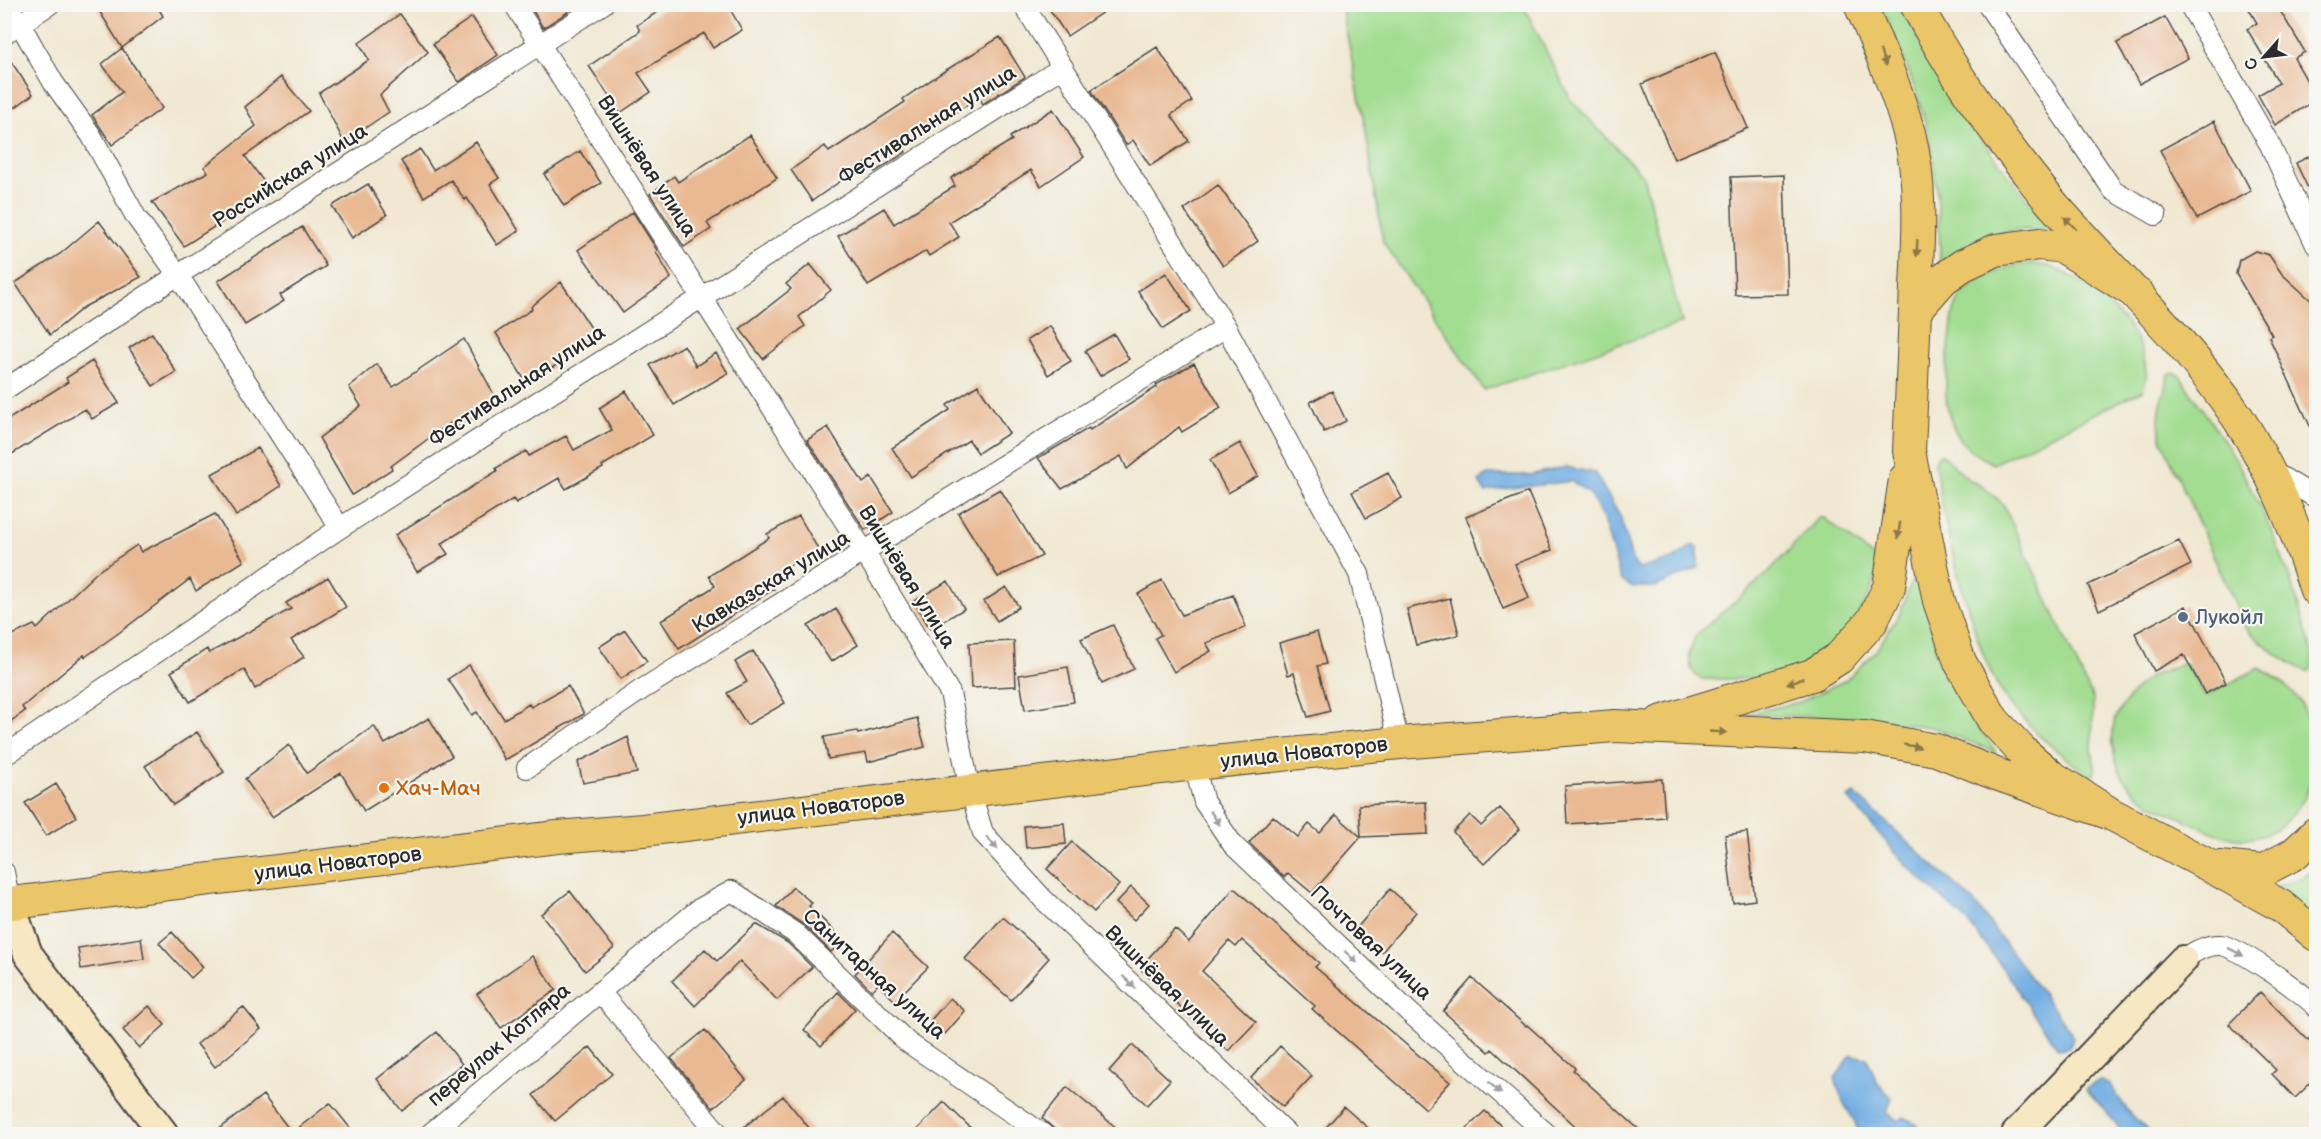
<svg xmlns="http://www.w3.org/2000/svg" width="2321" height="1139" viewBox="0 0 2321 1139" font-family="'Balsamiq Sans',sans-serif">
<rect width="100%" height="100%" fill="#f6f6f2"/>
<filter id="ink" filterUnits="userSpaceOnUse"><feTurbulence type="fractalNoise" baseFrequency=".0167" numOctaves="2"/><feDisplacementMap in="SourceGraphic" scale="12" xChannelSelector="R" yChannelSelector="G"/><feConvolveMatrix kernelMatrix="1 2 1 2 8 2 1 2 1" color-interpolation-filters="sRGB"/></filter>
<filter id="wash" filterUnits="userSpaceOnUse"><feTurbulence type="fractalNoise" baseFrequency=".008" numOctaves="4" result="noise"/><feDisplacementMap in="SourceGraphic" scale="24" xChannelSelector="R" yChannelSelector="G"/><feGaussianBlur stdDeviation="1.35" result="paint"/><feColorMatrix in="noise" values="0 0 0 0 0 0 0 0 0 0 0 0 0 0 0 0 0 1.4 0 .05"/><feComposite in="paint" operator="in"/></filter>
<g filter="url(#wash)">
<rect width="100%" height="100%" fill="#f0e8d2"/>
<path fill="#a2dd91" stroke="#66845e" stroke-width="1.5" d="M 1341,5 L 1523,5 L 1571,100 L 1643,176 L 1682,323 L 1484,390 L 1383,242 L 1365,126 Z
M 1881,5 L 1900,5 C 1943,86 1994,163 2056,232 C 2040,230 2023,228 2008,231 C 1984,237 1961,255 1940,267 C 1940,226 1938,183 1930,143 C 1920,95 1900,49 1881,5 Z
M 2024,263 C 2032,264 2043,264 2051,267 C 2091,283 2143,326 2146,372 C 2147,378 2144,385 2143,390 L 1993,464 C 1983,458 1971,452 1963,443 C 1940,414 1945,375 1950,341 C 1952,325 1952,306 1963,294 C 1979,276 2002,269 2024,263 Z
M 2174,372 L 2180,376 C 2198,404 2219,431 2236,460 C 2265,512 2288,565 2303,622 C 2307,636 2316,657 2310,671 C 2293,670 2258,640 2246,628 L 2162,441 C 2155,417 2162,398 2169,374 Z
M 1941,454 L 1969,480 L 1983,487 L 2003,504 L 2093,699 L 2092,751 L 2096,770 L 2094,775 L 2088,775 C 2056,751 2022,724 2000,689 C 1987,668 1979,644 1972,621 C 1955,569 1943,518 1935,464 L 1937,457 Z
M 1819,518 L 1824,518 L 1876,559 C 1881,572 1872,586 1867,599 C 1852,639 1816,670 1772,677 C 1750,680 1726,679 1703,679 L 1696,676 L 1691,668 L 1689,654 L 1696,635 L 1764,577 Z
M 1915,573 L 1944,666 L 1967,712 L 1996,752 L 1935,728 L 1865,718 L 1741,715 L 1800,702 L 1846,680 L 1876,651 L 1900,613 Z
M 2182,664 L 2187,665 L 2205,696 L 2259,668 C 2298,688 2308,708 2315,750 C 2317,765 2310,789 2302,802 C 2290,820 2275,835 2252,838 C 2227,841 2205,829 2183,819 C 2164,810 2143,802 2129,786 C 2114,769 2107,733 2118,713 C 2122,706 2128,700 2132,694 C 2136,690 2140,684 2144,681 C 2155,673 2170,669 2182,664 Z
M 2316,869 L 2316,919 L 2274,888 L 2302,877 Z"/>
<path fill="#71ade2" stroke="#4e6c86" stroke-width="1.5" d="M 1566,467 L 1595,473 L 1621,518 L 1632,560 L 1639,569 L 1673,559 L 1693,545 L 1698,547 L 1698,568 L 1655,587 L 1633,587 L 1621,580 L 1603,519 L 1590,494 L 1571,481 C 1543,486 1514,486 1485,492 L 1479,482 L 1487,475 L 1529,475 Z
M 1855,794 L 1974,902 L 2070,1031 L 2073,1039 L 2069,1047 L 2058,1049 L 1999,963 L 1967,921 L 1907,866 L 1848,798 Z
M 1851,1055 L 1867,1058 L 1877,1082 L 1892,1098 L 1887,1112 L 1897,1121 L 1905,1117 L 1922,1129 L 1918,1134 L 1859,1134 L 1855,1122 L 1843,1102 L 1835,1078 Z
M 2099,1080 L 2110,1085 L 2128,1111 L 2147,1130 L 2149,1134 L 2125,1134 L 2086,1089 Z"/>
<g id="blocks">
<path fill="#e9b993" d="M 95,4 L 156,4 L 163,16 L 122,48 Z
M 529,4 L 564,4 L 568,12 L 543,28 Z
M 670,4 L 727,4 L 742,30 L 713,48 L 704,33 L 638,73 L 651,92 L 620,113 L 589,66 L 640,31 L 637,25 Z
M 1046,4 L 1115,4 L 1067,36 Z
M 2246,4 L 2276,4 L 2305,52 L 2294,58 L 2316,97 L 2316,100 L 2275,125 L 2258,95 L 2279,83 L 2247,29 L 2257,23 Z
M 400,14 L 428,52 L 380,95 L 389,112 L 344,142 L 319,93 L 369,60 L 359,43 Z
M 472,17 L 498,55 L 459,82 L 433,44 Z
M 2165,17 L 2188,58 L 2139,84 L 2117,43 Z
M 1000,37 L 1025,77 L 983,104 L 979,97 L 903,148 L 906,152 L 875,172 L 868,162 L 812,201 L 791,170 L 825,146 L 829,152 L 905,102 L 903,99 L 943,72 Z
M 1157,47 L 1192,101 L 1171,115 L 1189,141 L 1150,166 L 1133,140 L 1126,145 L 1091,90 Z
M 122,48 L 162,108 L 112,145 L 92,115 L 122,92 L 102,64 Z
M 4,51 L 33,94 L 4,116 Z
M 1715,52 L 1748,128 L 1674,159 L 1642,84 Z
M 281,77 L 309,111 L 245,156 L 267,186 L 225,220 L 184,246 L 152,202 L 208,172 L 204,167 L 256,126 L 245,107 Z
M 1053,109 L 1084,157 L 1041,186 L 1031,170 L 949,222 L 959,237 L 929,256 L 926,251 L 868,286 L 838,236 L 884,208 L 894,224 L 955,186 L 951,178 L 1012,140 L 1010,137 Z
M 2214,121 L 2251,191 L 2197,219 L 2160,150 Z
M 750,135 L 777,178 L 707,223 L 711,229 L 684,247 L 650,194 L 674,176 L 678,182 Z
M 476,142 L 499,178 L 490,184 L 519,231 L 497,245 L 467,198 L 465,200 L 451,180 L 424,197 L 401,161 L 420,149 L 433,170 Z
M 580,151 L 601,183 L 564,206 L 544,174 Z
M 2316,153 L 2316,205 L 2296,163 Z
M 1784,175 L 1788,294 L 1735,295 L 1731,177 Z
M 368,184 L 387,215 L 352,238 L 332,206 Z
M 1218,185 L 1258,241 L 1223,266 L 1184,210 Z
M 633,212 L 657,250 L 656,252 L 671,278 L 623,313 L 578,250 Z
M 99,221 L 141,277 L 84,307 L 50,335 L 15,283 L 60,254 Z
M 302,227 L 326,266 L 280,295 L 284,301 L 245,325 L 218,281 Z
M 2255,251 L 2269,255 L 2282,274 L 2316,305 L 2316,439 L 2269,337 L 2272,335 L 2236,274 L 2239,260 Z
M 810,264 L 831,290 L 799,317 L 805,326 L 763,359 L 740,329 L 791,289 L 786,284 Z
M 1166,273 L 1191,311 L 1163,329 L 1138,291 Z
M 561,282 L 597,337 L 555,359 L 558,364 L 527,384 L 496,333 L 532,309 L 531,307 Z
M 1050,326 L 1071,361 L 1048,375 L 1027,340 Z
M 152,333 L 176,372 L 153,386 L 129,348 Z
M 1114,334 L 1129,359 L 1100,376 L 1085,351 Z
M 464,339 L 499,404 L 454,429 L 450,423 L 391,466 L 392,469 L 352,495 L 319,438 L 361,406 L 349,387 L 377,364 L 393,387 Z
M 684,345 L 696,366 L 716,353 L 728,373 L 674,405 L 650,365 Z
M 92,361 L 119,403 L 92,419 L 85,409 L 4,459 L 4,422 L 68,382 L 66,378 Z
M 1194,363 L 1221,408 L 1182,432 L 1179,427 L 1127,469 L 1121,456 L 1062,489 L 1038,458 L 1089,428 L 1090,430 L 1157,387 L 1156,385 Z
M 978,385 L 1009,433 L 978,453 L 969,440 L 911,477 L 892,448 L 950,410 L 947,405 Z
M 626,391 L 653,435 L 602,466 L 603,468 L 566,489 L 559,478 L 516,503 L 513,499 L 441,544 L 448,554 L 417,572 L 395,535 L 497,471 L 496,468 L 526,451 L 529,456 L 566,436 L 574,450 L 612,430 L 599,408 Z
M 1332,391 L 1346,421 L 1324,432 L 1310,402 Z
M 828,427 L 863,483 L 871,477 L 893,512 L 865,530 L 807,440 Z
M 1240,443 L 1258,476 L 1228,493 L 1210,460 Z
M 258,448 L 281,486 L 236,516 L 212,474 Z
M 1388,473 L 1402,498 L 1366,518 L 1352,492 Z
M 1000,489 L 1042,556 L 998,577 L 958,513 Z
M 1528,492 L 1552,550 L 1515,564 L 1529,598 L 1503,609 L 1466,517 Z
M 215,514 L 244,561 L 196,591 L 190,579 L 120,632 L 85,657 L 84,655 L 22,707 L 25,711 L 4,726 L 4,639 L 34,625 L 37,629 L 97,572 L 137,545 L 141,552 Z
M 799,516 L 818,549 L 767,578 L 774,589 L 679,649 L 661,621 L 715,586 L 709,576 L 769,538 L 767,534 Z
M 2179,541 L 2191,565 L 2099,610 L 2088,585 Z
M 328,577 L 346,607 L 291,640 L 304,657 L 255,689 L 244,669 L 190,702 L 171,672 L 207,649 L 209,653 L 291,609 L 286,603 Z
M 1162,580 L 1182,615 L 1233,595 L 1246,627 L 1206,643 L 1211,651 L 1174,672 L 1155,638 L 1161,635 L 1138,594 Z
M 948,581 L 964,609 L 930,629 L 914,601 Z
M 1006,587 L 1019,607 L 997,621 L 984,601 Z
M 1450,598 L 1459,635 L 1416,645 L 1407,609 Z
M 2186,606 L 2226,683 L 2205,694 L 2184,655 L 2154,671 L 2135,633 Z
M 836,609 L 858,645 L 831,662 L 808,626 Z
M 1113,625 L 1134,669 L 1102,684 L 1081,639 Z
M 625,630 L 647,661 L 621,679 L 599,647 Z
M 1317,632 L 1326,664 L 1317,666 L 1330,711 L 1308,717 L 1294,673 L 1288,675 L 1279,643 Z
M 1014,641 L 1016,686 L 971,688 L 969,643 Z
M 753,651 L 785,703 L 747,725 L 727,693 L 747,682 L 735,662 Z
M 469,665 L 504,719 L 529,704 L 531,707 L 568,686 L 584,714 L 505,760 L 477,712 L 472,715 L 448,679 Z
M 1068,667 L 1074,702 L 1025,710 L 1019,675 Z
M 429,718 L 452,756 L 364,811 L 341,773 L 272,817 L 245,779 L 289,745 L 307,773 L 374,726 L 385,744 Z
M 917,718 L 925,747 L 868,762 L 866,753 L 828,759 L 824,737 L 857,731 L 858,734 Z
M 197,732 L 224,772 L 173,805 L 145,766 Z
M 628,737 L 637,773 L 583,783 L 578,762 Z
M 1662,779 L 1665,817 L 1567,824 L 1565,786 Z
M 56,784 L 76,817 L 46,836 L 25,803 Z
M 1426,802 L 1428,834 L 1361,837 L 1359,805 Z
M 1500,808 L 1520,829 L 1484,864 L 1453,832 L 1470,815 L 1481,826 Z
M 1336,815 L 1361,837 L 1312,893 L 1288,873 L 1284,877 L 1249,843 L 1273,816 L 1298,837 L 1309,824 L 1320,833 Z
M 1064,823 L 1066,844 L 1026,848 L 1024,826 Z
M 1747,832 L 1755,900 L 1733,903 L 1725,835 Z
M 1072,842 L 1119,885 L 1094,912 L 1047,869 Z
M 793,887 L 812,903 L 809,906 L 843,940 L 831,952 L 804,925 L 776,906 Z
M 1131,887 L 1149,904 L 1134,920 L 1116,903 Z
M 1234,888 L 1319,963 L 1315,967 L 1450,1082 L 1426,1109 L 1312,1009 L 1315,1006 L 1242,940 L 1236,947 L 1229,941 L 1202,971 L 1256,1022 L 1228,1051 L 1139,968 L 1175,929 L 1189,942 Z
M 1390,889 L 1416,912 L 1382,952 L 1356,929 Z
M 570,891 L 614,948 L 585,971 L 541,914 Z
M 1003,917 L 1049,958 L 1011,1000 L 965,959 Z
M 756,924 L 788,943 L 812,967 L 777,1000 L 740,961 L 695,1006 L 672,981 L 705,949 L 717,961 Z
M 172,932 L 203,967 L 191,978 L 159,943 Z
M 892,933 L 928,967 L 895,1001 L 878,984 L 872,991 L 855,974 Z
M 141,938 L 144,959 L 81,969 L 78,948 Z
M 532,956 L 556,990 L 501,1028 L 477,994 Z
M 1472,978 L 1526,1026 L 1527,1025 L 1575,1068 L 1573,1070 L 1644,1134 L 1584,1134 L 1492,1049 L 1489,1052 L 1443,1011 Z
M 838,992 L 855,1009 L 821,1046 L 804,1030 Z
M 2260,992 L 2308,1040 L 2316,1032 L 2316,1078 L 2295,1098 L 2272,1074 L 2276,1070 L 2229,1024 Z
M 950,998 L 965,1011 L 945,1034 L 930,1021 Z
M 149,1006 L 165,1025 L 139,1048 L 123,1030 Z
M 243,1007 L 261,1029 L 215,1067 L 197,1044 Z
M 705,1030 L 746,1080 L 713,1108 L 671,1058 Z
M 437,1032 L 462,1064 L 402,1111 L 377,1079 Z
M 1132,1045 L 1170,1080 L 1147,1105 L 1109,1071 Z
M 1280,1046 L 1312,1076 L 1283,1107 L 1251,1078 Z
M 590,1047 L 612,1074 L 555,1121 L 533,1095 Z
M 1067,1087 L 1124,1134 L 1061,1134 L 1053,1128 L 1042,1118 Z
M 263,1095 L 292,1133 L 330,1103 L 355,1134 L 213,1134 Z
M 783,1096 L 814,1134 L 735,1134 Z
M 944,1102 L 977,1134 L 913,1134 Z
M 1344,1107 L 1375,1134 L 1320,1134 Z
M 1485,1111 L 1510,1134 L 1461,1134 Z"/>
</g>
</g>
<g filter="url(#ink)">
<use href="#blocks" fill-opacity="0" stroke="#494744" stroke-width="1.5"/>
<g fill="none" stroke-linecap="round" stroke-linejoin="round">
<defs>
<path id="street" d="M 6,4 L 20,24 L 53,82 L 91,135 L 136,217 L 178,275 L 340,528
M 514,4 L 865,553 L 950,693 L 970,790 L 983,833 L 1043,899 L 1287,1134
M 1023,4 L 1226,327 L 1359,574 L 1399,743
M 1987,4 L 2113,190 L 2156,215
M 2189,4 L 2270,145 L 2316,245
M 4,34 L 50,4
M 4,390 L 178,275 L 603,4
M 2270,470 L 2316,498
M 4,756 L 340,528 L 1063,67
M 1194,764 L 1204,802 L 1233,845 L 1410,1013 L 1547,1134
M 527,768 L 641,690 L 1226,327
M 4,872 L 10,904
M 2183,960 C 2193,952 2207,944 2221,945 C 2240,948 2302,992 2316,1007
M 600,992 L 719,1134
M 430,1134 L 699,909 L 732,891 L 796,934 L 907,1042 L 1043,1134"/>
<path id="secondary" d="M 10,904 L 28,954 L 164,1134
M 2016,1134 L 2183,960"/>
<path id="primary" d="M 1860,4 C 1878,46 1897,89 1909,133 C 1924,190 1917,252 1915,311
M 1916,4 C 1946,61 1981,113 2020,163 C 2032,178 2044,195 2057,209 C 2118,278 2186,340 2238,418 C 2273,471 2296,529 2316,590
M 2139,295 L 2063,247 L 2039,244 L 1996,250 L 1963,265 L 1943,279 L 1915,311 L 1909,451 L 1939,601 L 1960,662 L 1993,720 L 2022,751 L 2051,776 L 2111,814 L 2210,866 L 2281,906 L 2316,935
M 1660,722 L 1812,675 L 1839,658 L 1872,621 L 1889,587 L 1905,479
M 2220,867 L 2262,871 L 2294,854 L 2316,833
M 4,904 L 557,837 L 643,830 L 1194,764 L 1399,743 L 1615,726 L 1865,737 L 1936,750 L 1996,774 L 2111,814"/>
</defs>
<use href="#street" stroke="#494744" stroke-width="22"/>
<use href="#secondary" stroke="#494744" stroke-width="32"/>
<use href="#primary" stroke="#494744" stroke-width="34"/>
<use href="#street" stroke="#fff" stroke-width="20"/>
<use href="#secondary" stroke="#f7e8c3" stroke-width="28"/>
<use href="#primary" stroke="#ebc669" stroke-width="32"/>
</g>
<defs><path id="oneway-solid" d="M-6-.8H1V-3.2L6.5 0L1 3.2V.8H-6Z" transform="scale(1.5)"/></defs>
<g fill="#8b784a">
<use href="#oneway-solid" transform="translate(1883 58) rotate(69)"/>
<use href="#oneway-solid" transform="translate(2070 223) rotate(-134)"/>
<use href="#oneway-solid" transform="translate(1917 248) rotate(92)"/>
<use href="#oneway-solid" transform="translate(1899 530) rotate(98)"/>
<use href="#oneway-solid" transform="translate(1795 681) rotate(162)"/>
<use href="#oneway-solid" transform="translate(1718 732) rotate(3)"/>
<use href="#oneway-solid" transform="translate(1912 746) rotate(10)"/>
</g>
<g fill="#a0a0a0">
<use href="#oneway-solid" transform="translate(1215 818) rotate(56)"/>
<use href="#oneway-solid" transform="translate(992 843) rotate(48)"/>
<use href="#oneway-solid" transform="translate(2236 952) rotate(27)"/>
<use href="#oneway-solid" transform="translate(1351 957) rotate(43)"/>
<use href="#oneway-solid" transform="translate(1129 982) rotate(44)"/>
<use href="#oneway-solid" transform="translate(1495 1088) rotate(42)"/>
</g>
</g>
<circle fill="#5c6f8a" stroke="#f6f6f2" stroke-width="2" cx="2183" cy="617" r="6"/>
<circle fill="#e8710a" stroke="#f6f6f2" stroke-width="2" cx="384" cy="788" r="6"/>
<g text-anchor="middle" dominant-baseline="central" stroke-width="4.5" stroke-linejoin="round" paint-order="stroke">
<g font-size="21" fill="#2b2b2b" stroke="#f6f6f2">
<text transform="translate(927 125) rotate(-32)">Фестивальная улица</text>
<text transform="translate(647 166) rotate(57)">Вишнёвая улица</text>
<text transform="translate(290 176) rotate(-32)">Российская улица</text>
<text transform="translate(517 386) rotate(-33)">Фестивальная улица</text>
<text transform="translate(907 577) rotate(58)">Вишнёвая улица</text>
<text transform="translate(771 582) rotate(-31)">Кавказская улица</text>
<text transform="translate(1304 753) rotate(-6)">улица Новаторов</text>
<text transform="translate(821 808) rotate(-7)">улица Новаторов</text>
<text transform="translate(338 864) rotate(-7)">улица Новаторов</text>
<text transform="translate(1371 943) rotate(43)">Почтовая улица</text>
<text transform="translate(874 974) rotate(42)">Санитарная улица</text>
<text transform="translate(1167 986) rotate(44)">Вишнёвая улица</text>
<text transform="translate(499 1045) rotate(-40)">переулок Котляра</text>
</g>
<g font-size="21" fill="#4e5e75" stroke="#f6f6f2" text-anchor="start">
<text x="2195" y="617">Лукойл</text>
</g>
<g font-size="21" fill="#c56008" stroke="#f6f6f2" text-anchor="start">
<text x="396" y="788">Хач-Мач</text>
</g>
</g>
<rect width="2321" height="1139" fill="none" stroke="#f6f6f2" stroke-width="24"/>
<g transform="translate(2264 57) rotate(242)" stroke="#f6f6f2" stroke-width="4.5" paint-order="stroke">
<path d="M0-4.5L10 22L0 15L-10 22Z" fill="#2b2b2b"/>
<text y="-9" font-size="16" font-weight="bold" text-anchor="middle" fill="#2b2b2b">С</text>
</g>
</svg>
